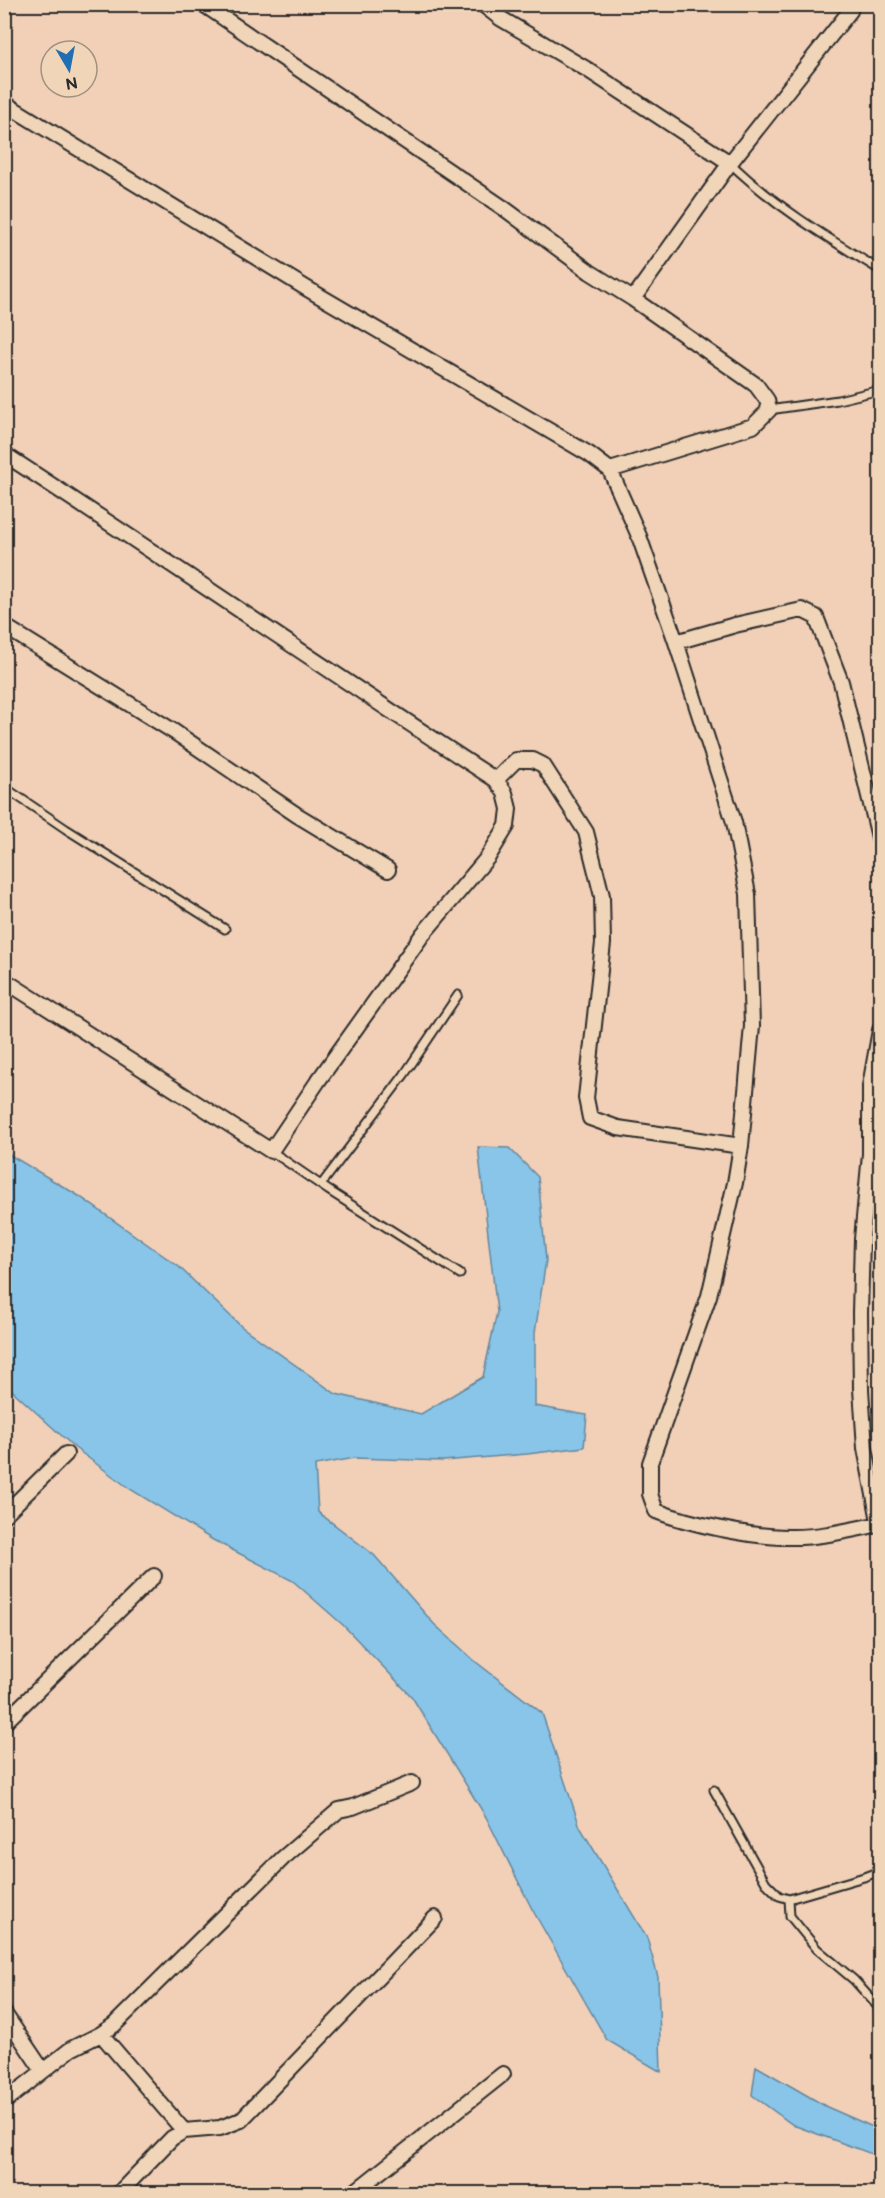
<svg xmlns="http://www.w3.org/2000/svg" width="885" height="2198" viewBox="0 0 885 2198" font-family="'Balsamiq Sans',sans-serif">
<rect width="100%" height="100%" fill="#f2d0b8"/>
<filter id="ink" filterUnits="userSpaceOnUse"><feTurbulence type="fractalNoise" baseFrequency=".0167" numOctaves="2"/><feDisplacementMap in="SourceGraphic" scale="12" xChannelSelector="R" yChannelSelector="G"/><feConvolveMatrix kernelMatrix="1 2 1 2 8 2 1 2 1" color-interpolation-filters="sRGB"/></filter>
<g filter="url(#ink)">
<path fill="#89c5e9" stroke="#63879d" stroke-width="1.5" d="M 478,1147 L 509,1148 L 538,1177 L 546,1260 L 535,1333 L 535,1406 L 587,1415 L 584,1447 L 527,1454 L 443,1461 L 355,1458 L 315,1465 L 318,1512 L 374,1555 L 434,1624 L 476,1662 L 542,1713 L 580,1827 L 647,1938 L 658,1977 L 661,2072 L 607,2040 L 532,1909 L 486,1817 L 412,1697 L 343,1625 L 293,1581 L 213,1540 L 130,1489 L 75,1448 L 5,1384 L 5,1152 L 79,1196 L 178,1266 L 242,1327 L 336,1394 L 421,1414 L 483,1377 L 497,1312 Z
M 756,2066 L 827,2107 L 880,2130 L 880,2157 L 793,2125 L 752,2095 Z"/>
<g fill="none" stroke-linecap="round" stroke-linejoin="round">
<defs>
<path id="lane" d="M 878,4 L 880,5
M 730,163 C 776,207 826,237 880,270
M 769,410 L 838,400 L 880,390
M 4,787 L 66,829 L 225,929
M 271,1151 L 328,1190 L 460,1274
M 321,1185 L 404,1075 L 458,995
M 714,1790 L 766,1883 L 779,1896 L 789,1899 L 864,1877 L 880,1871
M 789,1899 L 790,1916 L 817,1949 L 854,1980 L 880,2009"/>
<path id="street" d="M 203,4 L 505,209 L 590,272 L 633,299 L 756,385 L 767,400 L 769,410 L 753,426 L 610,470
M 482,4 L 500,18 L 588,70 L 730,163
M 4,103 L 306,288 L 589,454 L 610,470 L 639,536 L 676,642 L 734,822 L 748,894 L 752,1026 L 741,1146 L 735,1183 L 709,1296 L 650,1463 L 650,1494 L 656,1511 C 690,1524 751,1537 788,1537 C 818,1538 850,1530 880,1524
M 633,299 L 730,163 L 850,11 L 852,4
M 4,454 C 169,561 331,673 496,780 L 516,760 L 533,760 L 543,765 L 586,832 L 602,896 L 603,943 L 586,1098 L 590,1118 L 618,1128 L 741,1146
M 4,626 L 173,731 L 297,815 L 388,870
M 676,642 L 735,625 L 802,610 L 816,617 L 841,682 L 880,841
M 4,980 L 271,1151 L 318,1081 L 423,934 L 488,857 L 507,826 L 509,809 L 505,793 L 496,780
M 880,1030 L 870,1086 L 870,1154 L 862,1239 L 860,1313 L 861,1389 L 865,1448 L 880,1526
M 4,1515 L 66,1454
M 4,1723 L 154,1576
M 4,2013 L 43,2071
M 101,2034 L 184,2131
M 4,2102 L 71,2049 L 101,2034 L 114,2025 L 283,1858 L 339,1810 L 353,1807 L 412,1783
M 118,2194 L 172,2138 L 184,2131 L 220,2128 L 241,2120 L 435,1918
M 352,2194 L 503,2074"/>
</defs>
<use href="#lane" stroke="#2b2b2b" stroke-width="11"/>
<use href="#street" stroke="#2b2b2b" stroke-width="18"/>
<use href="#lane" stroke="#f1d5b8" stroke-width="7"/>
<use href="#street" stroke="#f1d5b8" stroke-width="14"/>
</g>
</g>
<rect width="885" height="2198" fill="none" stroke="#f1d5b8" stroke-width="24"/>
<rect x="12" y="12" width="861" height="2174" fill="none" stroke="#2b2b2b" stroke-width="2" filter="url(#ink)"/>
<g transform="translate(69 69) rotate(170)"><circle r="28" fill="#f1d5b8" stroke="#a29180" stroke-width="1.5"/>
<path d="M0-4.5L10 22L0 15L-10 22Z" fill="#1f6fb2"/>
<text y="-9" font-size="16" font-weight="bold" text-anchor="middle" fill="#2b2b2b">N</text>
</g>
</svg>
